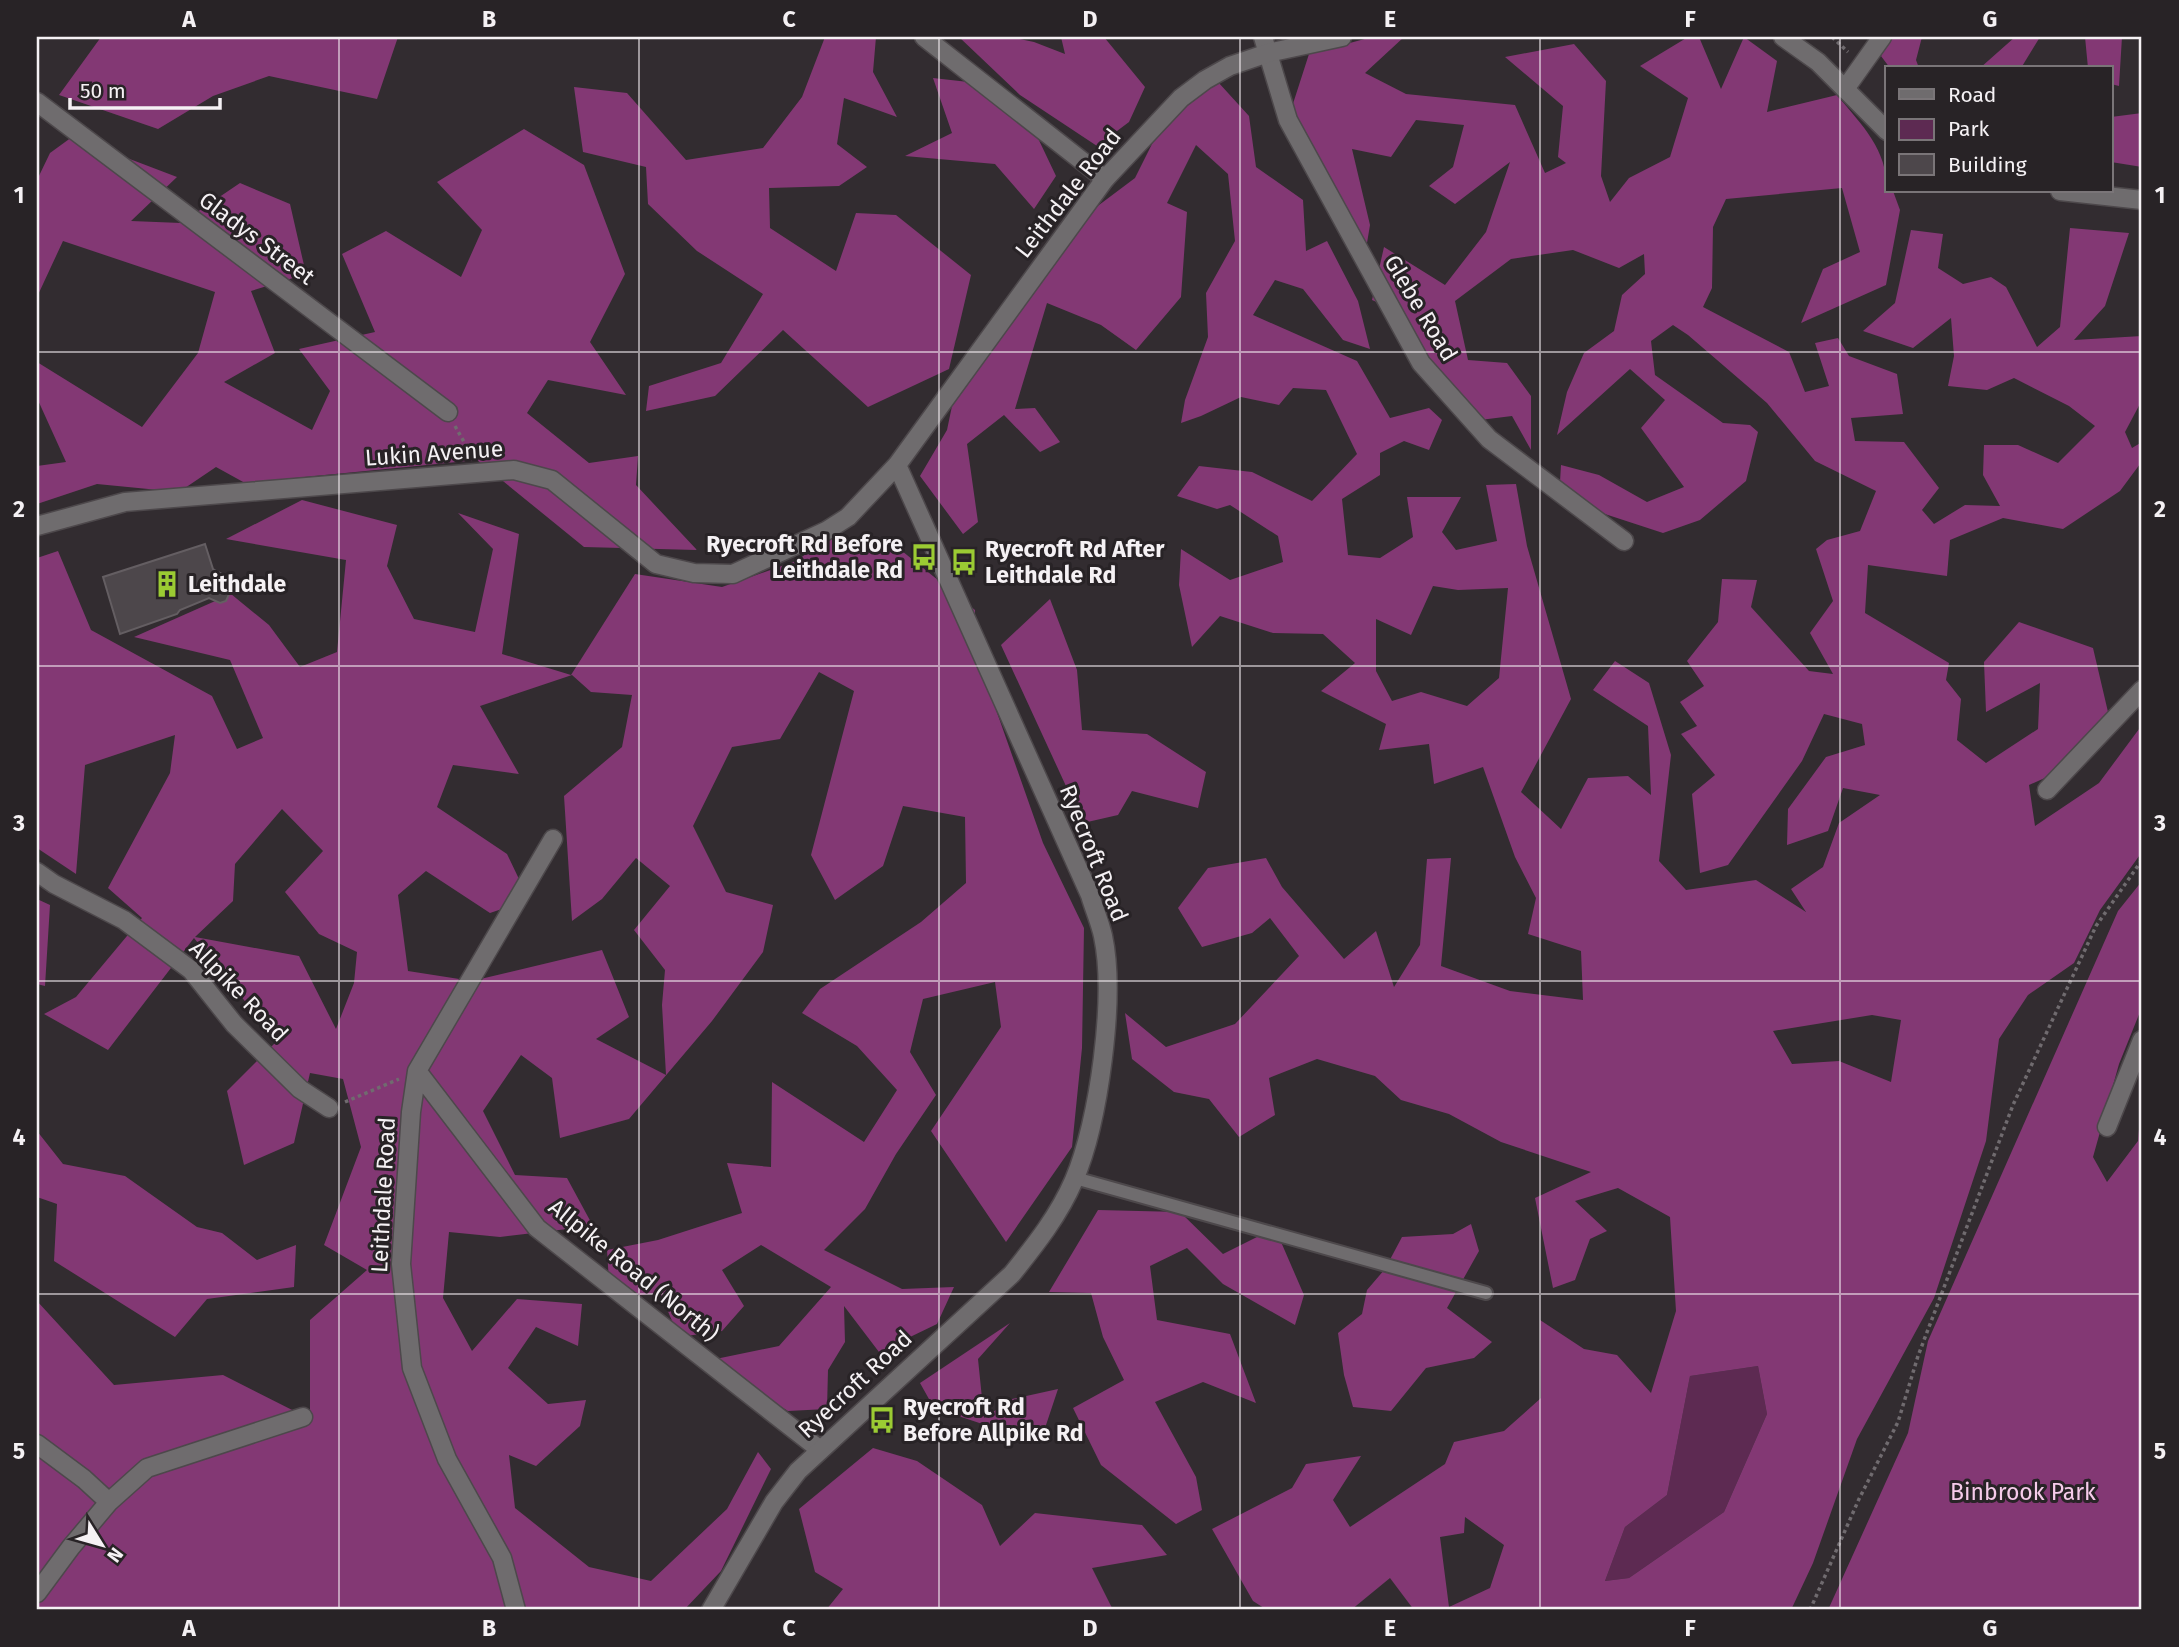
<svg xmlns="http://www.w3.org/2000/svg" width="2179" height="1647" viewBox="0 0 2179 1647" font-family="'Fira Sans',sans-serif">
<rect width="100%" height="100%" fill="#322c30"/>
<path fill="#5d2a52" d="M 1758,1366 L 1767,1414 L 1724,1512 L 1629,1578 L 1605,1581 L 1625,1527 L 1667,1495 L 1690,1376 Z"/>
<path fill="#833874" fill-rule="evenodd" d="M 101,37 L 398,37 L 377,99 L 269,76 L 213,96 L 158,129 L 59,95 Z
M 825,37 L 876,37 L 873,72 L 897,117 L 844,98 L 837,144 L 867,167 L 839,186 L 769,188 L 770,228 L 836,271 L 856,213 L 896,215 L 971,275 L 949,369 L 868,407 L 783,330 L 715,396 L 646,411 L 649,386 L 721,363 L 763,294 L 697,251 L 648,204 L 646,167 L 583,152 L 574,87 L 627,93 L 686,160 L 763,148 L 802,97 Z
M 959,37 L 1010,37 L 1034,42 L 1065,54 L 1061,37 L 1104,37 L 1145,87 L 1129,122 L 1097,146 L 1020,95 Z
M 1372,37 L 1404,37 L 1365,73 L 1406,94 L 1515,105 L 1545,173 L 1566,163 L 1558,157 L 1563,106 L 1505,57 L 1574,44 L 1606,81 L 1601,176 L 1610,202 L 1629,178 L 1670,157 L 1688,98 L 1640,66 L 1688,37 L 1699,37 L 1721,89 L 1744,37 L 1777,61 L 1767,112 L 1837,95 C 1863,127 1887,148 1887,191 L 1893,191 L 1900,210 L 1886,285 L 1801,323 L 1823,269 L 1860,252 L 1842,188 L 1726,199 L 1713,227 L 1712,288 L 1703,307 L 1789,352 L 1805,392 L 1829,386 L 1815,343 L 1838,338 L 1849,356 L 1897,374 L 1903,414 L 1851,418 L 1855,441 L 1904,442 L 1939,488 L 1922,510 L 1934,524 L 1965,505 L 2000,506 L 1983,475 L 1984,445 L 2018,445 L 2058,463 L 2095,426 L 2069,406 L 2014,378 L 1987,390 L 1948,386 L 1954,356 L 1951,318 L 1913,348 L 1863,331 L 1895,303 L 1911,230 L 1943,234 L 1938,268 L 1963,284 L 1991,277 L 2006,287 L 2037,347 L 2060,327 L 2070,228 L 2129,233 L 2105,306 L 2074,340 L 2142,336 L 2142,400 L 2125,432 L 2132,448 L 2142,442 L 2142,465 L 2140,464 L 2120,491 L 2063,529 L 2003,518 L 1950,540 L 1947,576 L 1868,565 L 1865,613 L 1949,663 L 1946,680 L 1961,699 L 1957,740 L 1986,763 L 2038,729 L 2040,683 L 1986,712 L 1984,662 L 2019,622 L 2093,648 L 2112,729 L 2087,759 L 2029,785 L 2035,826 L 2099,783 L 2142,725 L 2142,852 L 2100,910 L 2074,963 L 2028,995 L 1999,1039 L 1986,1141 L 1934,1298 L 1857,1439 L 1813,1563 L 1791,1610 L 1414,1610 L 1390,1578 L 1351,1610 L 1267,1610 L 1253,1601 L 1212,1529 L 1292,1488 L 1306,1464 L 1361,1456 L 1333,1500 L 1350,1527 L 1445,1464 L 1454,1442 L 1504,1431 L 1541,1398 L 1540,1320 L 1584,1349 L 1617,1355 L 1651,1393 L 1676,1311 L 1670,1217 L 1618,1188 L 1575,1201 L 1607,1231 L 1590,1239 L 1575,1280 L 1553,1288 L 1535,1198 L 1591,1172 L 1501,1142 L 1449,1114 L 1401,1100 L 1375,1076 L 1317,1059 L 1269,1078 L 1275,1115 L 1239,1137 L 1209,1099 L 1174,1092 L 1132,1059 L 1125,1013 L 1166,1047 L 1235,1024 L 1299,956 L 1270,918 L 1252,933 L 1202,947 L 1178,908 L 1208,868 L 1266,858 L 1282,887 L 1344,959 L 1376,931 L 1394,987 L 1420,945 L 1427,859 L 1451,858 L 1441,966 L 1510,991 L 1583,1000 L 1581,951 L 1528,934 L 1536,898 L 1515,857 L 1483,767 L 1434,784 L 1429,744 L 1379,750 L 1386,724 L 1321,691 L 1355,663 L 1323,634 L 1273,633 L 1220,616 L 1192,647 L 1179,585 L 1181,549 L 1230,580 L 1283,562 L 1278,536 L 1230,505 L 1217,509 L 1177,496 L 1199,466 L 1252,472 L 1312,501 L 1357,454 L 1326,390 L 1293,388 L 1279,405 L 1241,397 L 1201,416 L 1181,423 L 1185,400 L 1208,337 L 1206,293 L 1235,241 L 1228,174 L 1196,145 L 1167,203 L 1187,212 L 1181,297 L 1136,350 L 1101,325 L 1047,303 L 1015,409 L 1035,408 L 1060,442 L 1040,452 L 1004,415 L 967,444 L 978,522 L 963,534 L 920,476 L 947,430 L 952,406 L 1091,211 L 1135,178 L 1161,126 L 1218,82 L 1249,116 L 1256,167 L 1303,200 L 1306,251 L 1327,241 L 1358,301 L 1370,349 L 1343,340 L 1303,289 L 1275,280 L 1253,315 L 1357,361 L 1390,418 L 1429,408 L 1442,420 L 1429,450 L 1404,441 L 1380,453 L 1380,475 L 1342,499 L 1348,555 L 1380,558 L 1413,537 L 1407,497 L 1461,497 L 1442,532 L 1456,550 L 1497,541 L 1486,485 L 1516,484 L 1527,546 L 1571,699 L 1521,792 L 1561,829 L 1588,778 L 1628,776 L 1651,795 L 1648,726 L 1593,690 L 1615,661 L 1649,683 L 1671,755 L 1659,861 L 1686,890 L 1756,880 L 1806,912 L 1791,889 L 1823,867 L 1839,823 L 1880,795 L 1843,788 L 1828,831 L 1787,845 L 1788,809 L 1826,757 L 1865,745 L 1862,724 L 1824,714 L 1802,761 L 1728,865 L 1700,873 L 1692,794 L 1715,775 L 1681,734 L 1697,726 L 1680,702 L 1704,686 L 1687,661 L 1718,622 L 1722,579 L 1757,580 L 1751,607 L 1809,671 L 1833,674 L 1810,633 L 1833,601 L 1816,549 L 1827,540 L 1860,531 L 1876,491 L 1815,461 L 1767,403 L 1688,335 L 1673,325 L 1651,341 L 1655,375 L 1723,423 L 1750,425 L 1758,432 L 1746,481 L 1700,520 L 1663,533 L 1559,499 L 1561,465 L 1599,475 L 1647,502 L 1684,487 L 1641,428 L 1665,400 L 1630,369 L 1557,435 L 1567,392 L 1584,353 L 1614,331 L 1622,295 L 1645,274 L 1644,254 L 1619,268 L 1573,250 L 1511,259 L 1455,301 L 1468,360 L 1507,363 L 1531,396 L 1531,450 L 1512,416 L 1472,421 L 1422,367 L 1402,313 L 1372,300 L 1384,247 L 1445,285 L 1486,232 L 1510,162 L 1455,204 L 1429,186 L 1453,167 L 1464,125 L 1416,120 L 1391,157 L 1352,149 L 1370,225 L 1364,261 L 1316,190 L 1290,113 L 1309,54 ZM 1433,586 L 1458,590 L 1508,588 L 1499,678 L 1467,706 L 1421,692 L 1392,701 L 1376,671 L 1376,619 L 1411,635 ZM 1872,1015 L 1901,1020 L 1891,1082 L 1839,1061 L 1792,1064 L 1773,1031 ZM 1758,1366 L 1767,1414 L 1724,1512 L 1629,1578 L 1605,1581 L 1625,1527 L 1667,1495 L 1690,1376 ZM 1465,1517 L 1504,1545 L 1490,1588 L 1449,1607 L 1440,1537 L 1464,1533 Z
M 1890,37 L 1922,37 L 1916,60 L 1919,68 L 1890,68 L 1881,56 Z
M 2015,37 L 2040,37 L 2021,68 L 1980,68 Z
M 2085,37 L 2122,37 L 2119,86 L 2111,84 L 2111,68 L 2088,68 Z
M 933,78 L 986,84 L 1036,134 L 1056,176 L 1034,209 L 995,164 L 905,156 L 952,133 Z
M 2142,113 L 2142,167 L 2111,162 L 2111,117 Z
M 524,129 L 584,165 L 625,274 L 590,342 L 626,395 L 548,380 L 527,413 L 589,463 L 638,456 L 636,485 L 697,550 L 584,547 L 477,460 L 245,483 L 216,467 L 179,492 L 97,484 L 37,504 L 37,466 L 66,462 L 37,398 L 37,362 L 142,427 L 198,353 L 215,292 L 63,241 L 37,297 L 37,180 L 50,153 L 72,137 L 177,177 L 131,221 L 181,223 L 240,183 L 290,204 L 306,274 L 251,291 L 275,353 L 224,382 L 312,430 L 330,391 L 299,349 L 375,332 L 342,254 L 386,231 L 461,277 L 482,230 L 437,182 Z
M 302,500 L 397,525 L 387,566 L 414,619 L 475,632 L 493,549 L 458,513 L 519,534 L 502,654 L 571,675 L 635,574 L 722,587 L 796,561 L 833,535 L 851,544 L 902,551 L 975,610 L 975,650 L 1043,843 L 1084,928 L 1082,1048 L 1072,1147 L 1006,1242 L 931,1131 L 1001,1027 L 995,982 L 923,999 L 910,1052 L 936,1095 L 896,1154 L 865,1209 L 824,1250 L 902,1289 L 954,1287 L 937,1324 L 879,1352 L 844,1306 L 845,1342 L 828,1370 L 827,1409 L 788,1411 L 706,1361 L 779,1346 L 831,1287 L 761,1245 L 722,1270 L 744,1306 L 722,1331 L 679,1337 L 660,1293 L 610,1298 L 607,1250 L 658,1240 L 742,1213 L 727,1163 L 771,1167 L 772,1082 L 864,1142 L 897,1090 L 857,1046 L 802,1013 L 820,989 L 921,922 L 966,883 L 965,817 L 903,806 L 883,866 L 835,900 L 811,855 L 854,691 L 819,672 L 780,739 L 732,747 L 693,826 L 726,892 L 773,905 L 763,952 L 712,1021 L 629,1119 L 560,1138 L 552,1078 L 521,1055 L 483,1111 L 515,1175 L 567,1178 L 593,1226 L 500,1237 L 449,1232 L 443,1298 L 472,1351 L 517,1299 L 582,1304 L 578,1346 L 536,1327 L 508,1368 L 548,1404 L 586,1400 L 580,1426 L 536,1466 L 509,1455 L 515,1508 L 589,1567 L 651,1581 L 727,1509 L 758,1452 L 771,1469 L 721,1571 L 684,1610 L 37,1610 L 37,1301 L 114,1385 L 223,1375 L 310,1419 L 310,1320 L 367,1270 L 324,1245 L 361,1147 L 343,1079 L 310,1073 L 294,1143 L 244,1165 L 227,1091 L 277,1041 L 194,938 L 108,1050 L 44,1014 L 76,997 L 142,918 L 108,888 L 170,773 L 175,735 L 85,765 L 76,874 L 37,848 L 37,558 L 58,551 L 91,630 L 212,696 L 237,749 L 263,738 L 230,660 L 134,637 L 231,594 L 269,625 L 300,667 L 337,652 L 346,560 L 226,539 ZM 572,675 L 591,692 L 632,695 L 622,747 L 564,796 L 572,921 L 602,899 L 636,858 L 670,886 L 634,930 L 665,970 L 662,1005 L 666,1075 L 596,1039 L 629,1017 L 602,950 L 472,981 L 408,971 L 398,895 L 426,871 L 490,913 L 529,900 L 507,854 L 437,807 L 453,765 L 519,774 L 480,706 ZM 282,809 L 323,851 L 285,892 L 319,934 L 357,952 L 354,983 L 336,1029 L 299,956 L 195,937 L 233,901 L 235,864 Z
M 1050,599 L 1077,670 L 1082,730 L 1147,734 L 1206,772 L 1198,808 L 1132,791 L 1118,815 L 1083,823 L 1001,645 Z
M 2142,881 L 2142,1007 L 2119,1064 L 2093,1157 L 2107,1182 L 2138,1141 L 2142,1094 L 2142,1610 L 1828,1610 L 1908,1433 L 1928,1341 L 2118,911 Z
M 37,899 L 50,905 L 45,986 L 37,984 Z
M 37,1131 L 63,1164 L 125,1176 L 197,1227 L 222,1233 L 257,1260 L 296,1245 L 294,1287 L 207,1299 L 175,1337 L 54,1261 L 57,1204 L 37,1197 Z
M 1098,1210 L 1180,1212 L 1223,1254 L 1275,1228 L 1304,1295 L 1295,1325 L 1223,1284 L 1187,1248 L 1150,1266 L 1157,1320 L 1230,1334 L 1256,1403 L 1203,1382 L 1155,1402 L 1196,1477 L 1202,1510 L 1176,1524 L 1101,1465 L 1073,1408 L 1124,1380 L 1103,1337 L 1091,1293 L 1049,1292 Z
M 1471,1224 L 1479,1251 L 1447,1308 L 1492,1342 L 1474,1358 L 1426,1368 L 1391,1411 L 1353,1407 L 1344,1375 L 1338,1333 L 1362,1314 L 1367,1290 L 1385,1269 L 1402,1237 L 1453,1234 Z
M 1010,1323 L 978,1359 L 984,1418 L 1012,1399 L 1058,1389 L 1040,1443 L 934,1408 L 920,1383 Z
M 873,1448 L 917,1461 L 982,1505 L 1000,1546 L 1035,1513 L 1142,1525 L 1167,1555 L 1092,1568 L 1113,1610 L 826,1610 L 843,1589 L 815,1572 L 799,1509 Z"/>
<path fill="#4d474b" stroke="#645e62" stroke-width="2" d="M 205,544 L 213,569 L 227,577 L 231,590 L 226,601 L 220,603 L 209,598 L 180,610 L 177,614 L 120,634 L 103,577 Z"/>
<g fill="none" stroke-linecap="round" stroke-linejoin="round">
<defs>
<path id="service" d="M 1075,1178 L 1486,1293"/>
<path id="minor" d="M 924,37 L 1105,179
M 1263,37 L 1288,120 L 1421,363 L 1489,439 L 1624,541
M 1845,89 L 1882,37
M 37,102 L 448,412
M 2047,790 L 2142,690
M 37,872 L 54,884 L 124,920 L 191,970 L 234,1024 L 300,1089 L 329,1108
M 417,1071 L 537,1228 L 819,1449
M 2107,1127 L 2142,1040
M 37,1444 L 84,1479 L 109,1502
M 37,1593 L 71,1547 L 109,1502 L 147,1468 L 303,1417
M 516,1610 L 502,1558 L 447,1459 L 412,1368 L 401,1264 L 411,1112 L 417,1071 L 553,839"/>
<path id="tertiary" d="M 1783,37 L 1818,62 L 1887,131
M 2060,191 L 2142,200
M 37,526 L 125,502 L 514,470 L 552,480 L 656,564 L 694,573 L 733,574 L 826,531 L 848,517 L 897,465 L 1105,179 L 1181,98 L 1205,80 L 1230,66 L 1268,53 L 1342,37
M 711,1610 L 774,1502 L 798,1471 L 1012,1274 C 1036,1244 1059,1215 1074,1180 C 1099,1122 1116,997 1103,936 C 1100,922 1094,909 1090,895 L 897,465"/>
</defs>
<use href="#service" stroke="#4d484b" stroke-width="16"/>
<use href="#minor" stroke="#4d484b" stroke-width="21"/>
<use href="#tertiary" stroke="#4d484b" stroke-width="21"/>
<path stroke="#706b6f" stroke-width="3.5" stroke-dasharray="3.5 3.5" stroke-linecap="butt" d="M 1832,37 L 1848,52
M 455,426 L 472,456
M 345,1102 L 399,1079
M 1810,1610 L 1859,1499 L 1898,1422 L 1918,1356 L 2013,1105 L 2096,926 L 2142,860"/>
<use href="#service" stroke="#6f6c6e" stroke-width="12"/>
<use href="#minor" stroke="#6f6c6e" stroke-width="18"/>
<use href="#tertiary" stroke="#6f6c6e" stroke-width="18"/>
</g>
<path fill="none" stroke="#f5f1f4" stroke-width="2" stroke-opacity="0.55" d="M 339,37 L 339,1610M 639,37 L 639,1610M 939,37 L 939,1610M 1240,37 L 1240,1610M 1540,37 L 1540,1610M 1840,37 L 1840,1610M 37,352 L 2142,352M 37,666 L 2142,666M 37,981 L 2142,981M 37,1294 L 2142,1294"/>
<defs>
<symbol id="bus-bare" viewBox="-9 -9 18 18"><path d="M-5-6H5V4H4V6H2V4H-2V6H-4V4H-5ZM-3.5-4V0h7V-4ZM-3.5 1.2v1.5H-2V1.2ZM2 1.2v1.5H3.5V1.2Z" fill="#9bcb33" stroke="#282326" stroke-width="2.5" paint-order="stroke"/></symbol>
<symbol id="building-bare" viewBox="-9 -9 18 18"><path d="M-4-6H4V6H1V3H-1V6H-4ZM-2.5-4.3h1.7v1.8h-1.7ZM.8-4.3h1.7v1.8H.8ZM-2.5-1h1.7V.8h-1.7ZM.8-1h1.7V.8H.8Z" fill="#9bcb33" stroke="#282326" stroke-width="2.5" paint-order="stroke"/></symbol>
</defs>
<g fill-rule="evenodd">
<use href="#bus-bare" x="905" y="538" width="38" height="38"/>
<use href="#bus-bare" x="945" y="543" width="38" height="38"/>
<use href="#building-bare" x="148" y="565" width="38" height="38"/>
<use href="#bus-bare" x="863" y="1401" width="38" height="38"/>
</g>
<g text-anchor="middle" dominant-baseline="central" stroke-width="6" stroke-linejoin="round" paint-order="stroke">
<g font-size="23" fill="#f5f1f4" stroke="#282326">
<text transform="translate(1068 193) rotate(-52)">Leithdale Road</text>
<text transform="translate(257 238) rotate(37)">Gladys Street</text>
<text transform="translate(1421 308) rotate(59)">Glebe Road</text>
<text transform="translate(434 453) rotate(-4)">Lukin Avenue</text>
<text transform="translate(1094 853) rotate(68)">Ryecroft Road</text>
<text transform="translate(239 991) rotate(46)">Allpike Road</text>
<text transform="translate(383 1195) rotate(-87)">Leithdale Road</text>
<text transform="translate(634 1270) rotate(39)">Allpike Road (North)</text>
<text transform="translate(855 1384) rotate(-43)">Ryecroft Road</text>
</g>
<g font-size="23" font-weight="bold" fill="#f5f1f4" stroke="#282326" text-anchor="start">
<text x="903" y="544" text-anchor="end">Ryecroft Rd Before<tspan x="903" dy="26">Leithdale Rd</tspan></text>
<text x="985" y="549">Ryecroft Rd After<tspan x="985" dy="26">Leithdale Rd</tspan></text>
<text x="188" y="584">Leithdale</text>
<text x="903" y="1407">Ryecroft Rd<tspan x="903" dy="26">Before Allpike Rd</tspan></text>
</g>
<g font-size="23" fill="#f6cbea" stroke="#282326">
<text x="2023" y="1492">Binbrook Park</text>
</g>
</g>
<rect width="2179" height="1647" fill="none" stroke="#282326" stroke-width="77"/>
<rect x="1885" y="66" width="228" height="126" fill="#282326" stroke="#7a7578" stroke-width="2"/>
<rect x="1899" y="89" width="35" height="10" fill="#6f6c6e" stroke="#7a7578" stroke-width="2"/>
<text x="1948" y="102" font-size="21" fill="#f5f1f4">Road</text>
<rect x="1899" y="119" width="35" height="21" fill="#5d2a52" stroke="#7a7578" stroke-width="2"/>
<text x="1948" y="136" font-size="21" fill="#f5f1f4">Park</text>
<rect x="1899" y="154" width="35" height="21" fill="#4d474b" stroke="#7a7578" stroke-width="2"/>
<text x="1948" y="172" font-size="21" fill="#f5f1f4">Building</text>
<g transform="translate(102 1545) rotate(127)" stroke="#282326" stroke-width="5" paint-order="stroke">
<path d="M0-5L12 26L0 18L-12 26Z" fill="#f5f1f4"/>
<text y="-10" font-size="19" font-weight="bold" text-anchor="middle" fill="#f5f1f4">N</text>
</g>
<path d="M70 98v10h150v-10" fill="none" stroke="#f5f1f4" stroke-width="3.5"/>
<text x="80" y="98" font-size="21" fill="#f5f1f4" stroke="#282326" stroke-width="5" paint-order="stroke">50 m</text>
<rect x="38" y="38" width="2102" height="1570" fill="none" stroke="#f5f1f4" stroke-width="2.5"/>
<g font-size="23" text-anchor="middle" font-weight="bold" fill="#f5f1f4">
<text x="189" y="27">A</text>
<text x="489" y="27">B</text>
<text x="789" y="27">C</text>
<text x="1090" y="27">D</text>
<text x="1390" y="27">E</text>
<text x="1690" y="27">F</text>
<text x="1990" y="27">G</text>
<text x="19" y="203">1</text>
<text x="2160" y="203">1</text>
<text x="19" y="517">2</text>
<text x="2160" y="517">2</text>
<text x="19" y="831">3</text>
<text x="2160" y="831">3</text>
<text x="19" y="1145">4</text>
<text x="2160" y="1145">4</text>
<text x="19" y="1459">5</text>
<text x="2160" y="1459">5</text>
<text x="189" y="1636">A</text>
<text x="489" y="1636">B</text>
<text x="789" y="1636">C</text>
<text x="1090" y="1636">D</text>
<text x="1390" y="1636">E</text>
<text x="1690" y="1636">F</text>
<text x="1990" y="1636">G</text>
</g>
</svg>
